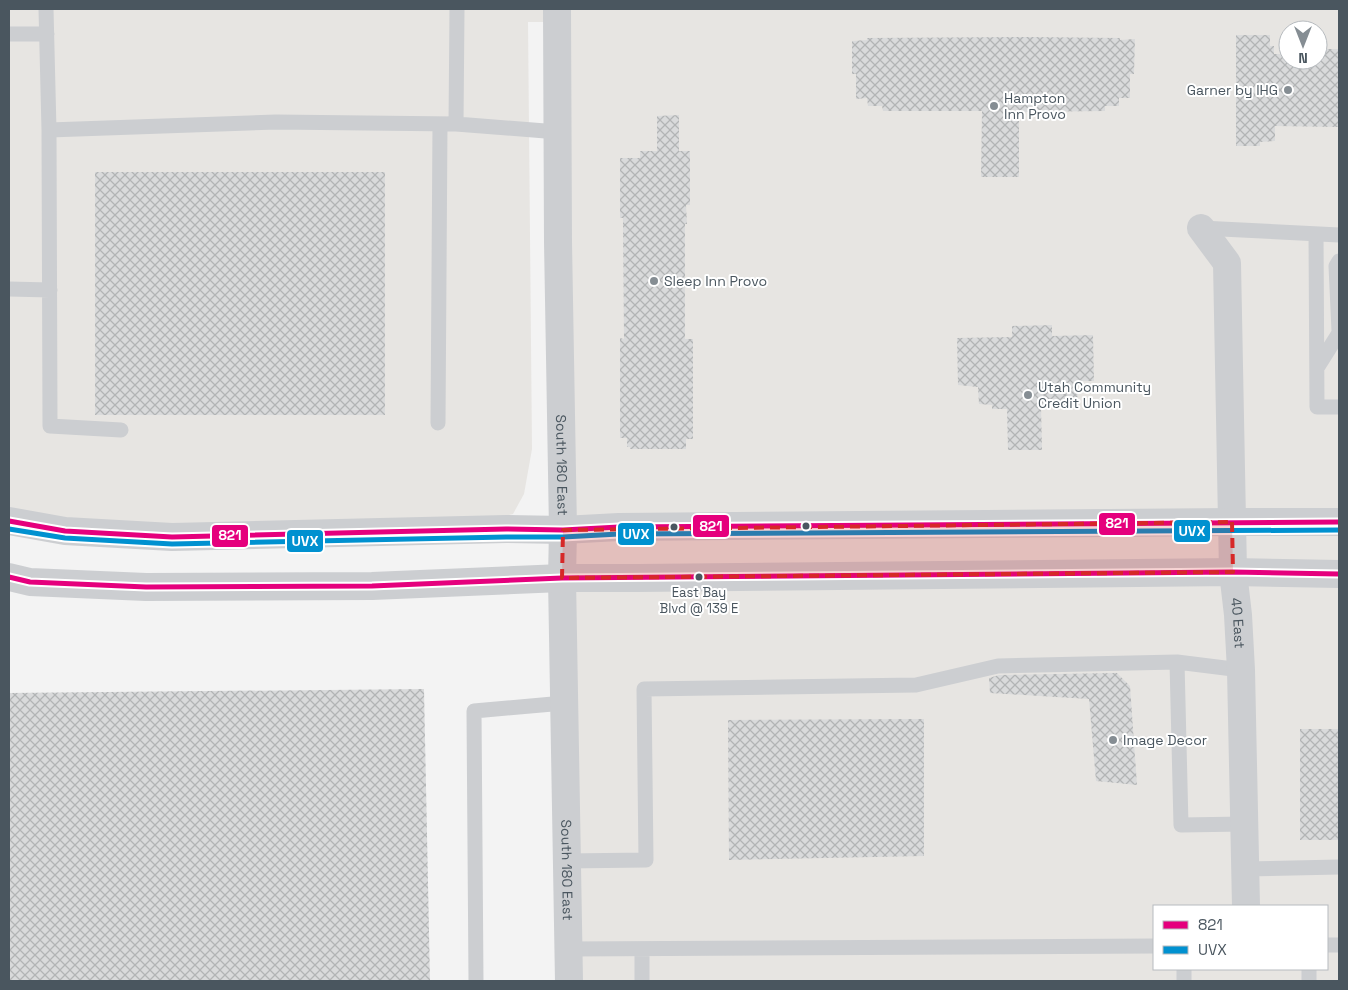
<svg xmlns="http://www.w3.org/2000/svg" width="1348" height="990" viewBox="0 0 1348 990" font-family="'Space Grotesk',sans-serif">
<defs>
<pattern id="building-cross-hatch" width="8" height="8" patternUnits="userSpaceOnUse" patternTransform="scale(1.25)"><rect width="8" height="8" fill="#d9dadb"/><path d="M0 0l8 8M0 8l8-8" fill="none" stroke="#b2b4b5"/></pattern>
</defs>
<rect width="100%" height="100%" fill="#f3f3f3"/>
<path fill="#e7e5e2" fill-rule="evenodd" d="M 9,9 L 1339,9 L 1339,981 L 568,981 L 557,22 L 528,22 L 532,449 L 524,494 L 513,514 L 483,522 L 85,527 L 9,514 ZM 1288,30 L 1318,30 L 1318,60 L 1288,60 ZM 1154,906 L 1327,906 L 1327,969 L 1154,969 Z"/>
<path fill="url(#building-cross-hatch)" d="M 1236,35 L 1270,35 L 1270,46 L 1274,46 L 1274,54 L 1288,54 L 1288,60 L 1318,60 L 1318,49 L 1339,49 L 1339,127 L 1275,126 L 1275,141 L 1260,142 L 1260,146 L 1236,146 Z
M 1030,37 L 1120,38 L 1120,40 L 1135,39 L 1134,74 L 1130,74 L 1130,98 L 1119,98 L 1119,106 L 1105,106 L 1105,111 L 1019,112 L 1019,177 L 981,177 L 982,111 L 883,111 L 882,106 L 868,106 L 867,98 L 856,99 L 856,74 L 852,74 L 852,41 L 867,40 L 867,38 Z
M 679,115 L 679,151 L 690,151 L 690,205 L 686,205 L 687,224 L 685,224 L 685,339 L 693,339 L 693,439 L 686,439 L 686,449 L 630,449 L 630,447 L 627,447 L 627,438 L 620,438 L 620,338 L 624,339 L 623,218 L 620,218 L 620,158 L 640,158 L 640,151 L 657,151 L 657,116 Z
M 95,172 L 385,172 L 385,415 L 95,415 Z
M 1052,325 L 1052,336 L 1093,335 L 1094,381 L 1077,381 L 1078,406 L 1041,407 L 1042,450 L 1008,450 L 1007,409 L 992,409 L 992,405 L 979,404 L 978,387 L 958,385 L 957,338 L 1012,337 L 1012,326 Z
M 1117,673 L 1130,686 L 1137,785 L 1096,781 L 1089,699 L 990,693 L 989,678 L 999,675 Z
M 424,689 L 430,981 L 9,981 L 9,693 Z
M 924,719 L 924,856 L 729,860 L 728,720 Z
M 1300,729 L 1339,729 L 1339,840 L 1300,840 Z"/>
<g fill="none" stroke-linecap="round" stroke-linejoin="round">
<path stroke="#ccced1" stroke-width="15" d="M 46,9 L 49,130 L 276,122 L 456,124 L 457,9
M 9,34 L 47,34
M 456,124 L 558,132
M 49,130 L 50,426 L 121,430
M 1201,228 L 1339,235
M 1316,234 L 1317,407 L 1339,407
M 1339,261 L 1336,266 L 1339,331
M 9,289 L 50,290
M 1317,368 L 1339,333
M 438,423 L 440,124
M 1177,662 L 1241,670
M 566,861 L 646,860 L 644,689 L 916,685 L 998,666 L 1177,662 L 1181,825 L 1244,824
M 1245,869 L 1339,867
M 1327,945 L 1339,945
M 568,949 L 1154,946
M 642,949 L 642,981
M 1184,969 L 1184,981
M 1309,969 L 1309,981
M 476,981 L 474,711 L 564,703"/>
<g stroke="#ccced1" stroke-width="28">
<path id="s1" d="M 557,9 L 558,242 L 563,530"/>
<path id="s2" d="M 1201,228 L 1227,263 L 1233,572 L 1238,615 L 1241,670 L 1246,906"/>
</g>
<g stroke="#ccced1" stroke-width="28">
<path d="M 9,521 L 65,531 L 172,537 L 506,529 L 563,530 L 619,527 L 1232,522 L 1339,522"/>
<path id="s3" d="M 563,530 L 562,578 L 569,981"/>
<path d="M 9,577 L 30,582 L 146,587 L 372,586 L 562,578 L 638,578 L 1233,572 L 1339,574"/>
</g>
<defs>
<path id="bus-1" d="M 9,521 L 65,531 L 172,537 L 506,529 L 563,530 L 619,527 L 1339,522
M 9,577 L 30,582 L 146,587 L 372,586 L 562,578 L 1233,572 L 1339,574"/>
<path id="bus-2" d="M 9,529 L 65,538 L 172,544 L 506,537 L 563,537 L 619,534 L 1339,530"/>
</defs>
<use href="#bus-1" stroke="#fff" stroke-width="9"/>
<use href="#bus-2" stroke="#fff" stroke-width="9"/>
<use href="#bus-1" stroke="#e5007d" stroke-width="5"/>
<use href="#bus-2" stroke="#0091d0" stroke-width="5"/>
</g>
<path fill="#d62828" fill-opacity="0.2" stroke="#d62828" stroke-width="4" stroke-dasharray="10 6" stroke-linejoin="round" d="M 1232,522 L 1233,572 L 562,578 L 563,530 Z"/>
<g fill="#858d93" stroke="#fff" stroke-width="2">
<circle cx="1288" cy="90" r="5"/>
<circle cx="994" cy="106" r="5"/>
<circle cx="654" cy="281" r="5"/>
<circle cx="1028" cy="395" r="5"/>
<circle cx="1113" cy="740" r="5"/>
</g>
<g fill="#4a565f" stroke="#fff" stroke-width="2">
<circle cx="806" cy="526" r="4.5"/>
<circle cx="674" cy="527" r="4.5"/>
<circle cx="699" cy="577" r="4.5"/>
</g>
<g text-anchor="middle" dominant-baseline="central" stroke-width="4" stroke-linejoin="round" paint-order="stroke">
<g font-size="13" fill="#4a565f" stroke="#fff">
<text x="699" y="592">East Bay<tspan x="699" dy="16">Blvd @ 139 E</tspan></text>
</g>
<g font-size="14" fill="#4a565f" stroke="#fff" text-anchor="start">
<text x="1278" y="90" text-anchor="end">Garner by IHG</text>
<text x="1004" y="98">Hampton<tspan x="1004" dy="16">Inn Provo</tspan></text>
<text x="664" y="281">Sleep Inn Provo</text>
<text x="1038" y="387">Utah Community<tspan x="1038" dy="16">Credit Union</tspan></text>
<text x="1123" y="740">Image Decor</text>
</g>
<g font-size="14" fill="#4a565f" stroke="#fff">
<text stroke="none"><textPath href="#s1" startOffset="456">South 180 East</textPath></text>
<text stroke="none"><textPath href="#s2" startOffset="404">40 East</textPath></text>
<text stroke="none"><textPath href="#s3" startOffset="340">South 180 East</textPath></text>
</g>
</g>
<g stroke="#fff" stroke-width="2">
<rect x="1098" y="512" width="38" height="24" rx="5" fill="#e5007d"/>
<rect x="692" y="514" width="38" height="24" rx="5" fill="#e5007d"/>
<rect x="1173" y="519" width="38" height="24" rx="5" fill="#0091d0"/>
<rect x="617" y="522" width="38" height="24" rx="5" fill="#0091d0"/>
<rect x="211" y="524" width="38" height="24" rx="5" fill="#e5007d"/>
<rect x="286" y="529" width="38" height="24" rx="5" fill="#0091d0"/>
</g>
<g font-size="14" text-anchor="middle" font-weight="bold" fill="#fff">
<text x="1117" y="528">821</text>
<text x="711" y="531">821</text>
<text x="1192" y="536">UVX</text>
<text x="636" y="539">UVX</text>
<text x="230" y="540">821</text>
<text x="305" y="546">UVX</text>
</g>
<rect width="1348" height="990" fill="none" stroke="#4a565f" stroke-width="20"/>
<rect x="1153" y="905" width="175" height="65" fill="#ffffff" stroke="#b7bbbf"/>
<rect x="1163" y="921" width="25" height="8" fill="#e5007d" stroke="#b7bbbf"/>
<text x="1198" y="930" font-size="15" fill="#4a565f">821</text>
<rect x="1163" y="946" width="25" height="8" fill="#0091d0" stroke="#b7bbbf"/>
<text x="1198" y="955" font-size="15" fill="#4a565f">UVX</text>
<g transform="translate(1303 45) rotate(180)"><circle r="24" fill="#ffffff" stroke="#b7bbbf"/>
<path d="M0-4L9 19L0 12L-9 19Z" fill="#858d93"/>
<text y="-8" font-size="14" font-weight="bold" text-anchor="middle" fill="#4a565f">N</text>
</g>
</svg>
